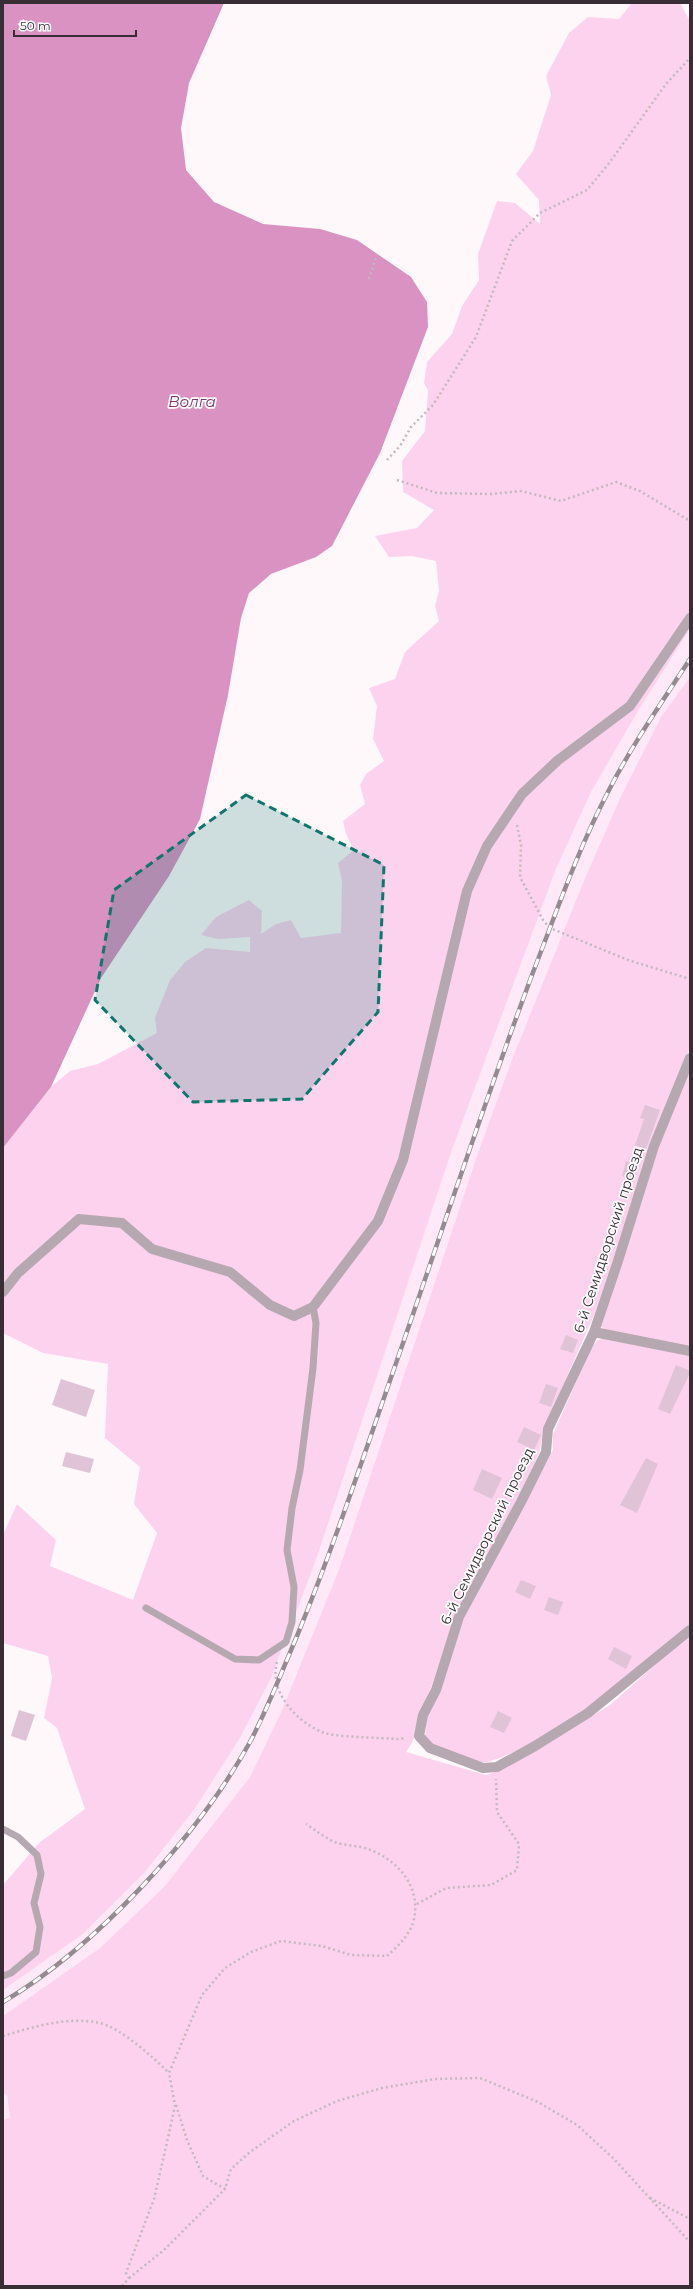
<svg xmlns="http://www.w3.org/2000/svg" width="693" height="2289" viewBox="0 0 693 2289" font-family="Montserrat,sans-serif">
<rect width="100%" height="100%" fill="#fef8fb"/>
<path fill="#ffe8f7" d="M 690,629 L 690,677 L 661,717 L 621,796 L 585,878 L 511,1062 L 479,1150 L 340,1567 L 282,1710 L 250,1777 L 164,1887 L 100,1948 L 3,2016 L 3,1990 L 83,1934 L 143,1873 L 194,1810 L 240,1738 L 271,1678 L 316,1560 L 452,1150 L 556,869 L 591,792 L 638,711 Z
M 7,2094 L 10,2119 L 3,2120 L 3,2095 Z"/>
<path fill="#fdd2ee" d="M 632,3 L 680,3 L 690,21 L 690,629 L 638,711 L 591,792 L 556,869 L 452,1150 L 316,1560 L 271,1678 L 240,1738 L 194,1810 L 144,1873 L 83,1934 L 3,1990 L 3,1885 L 39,1843 L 85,1809 L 57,1728 L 44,1718 L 52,1678 L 48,1656 L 3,1643 L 3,1535 L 17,1504 L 56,1540 L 50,1566 L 133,1600 L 157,1533 L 134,1504 L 140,1467 L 105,1438 L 108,1364 L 43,1353 L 3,1333 L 3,1148 L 51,1087 L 70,1071 L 98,1064 L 157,1033 L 155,1018 L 170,980 L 185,962 L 206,948 L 250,952 L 250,937 L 218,939 L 201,935 L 216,917 L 249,900 L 262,911 L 261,934 L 276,924 L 291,920 L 301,938 L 341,933 L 342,881 L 338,863 L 354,850 L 346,834 L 343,821 L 365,804 L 360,785 L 366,774 L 384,761 L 373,739 L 377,706 L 369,688 L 395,679 L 405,652 L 439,621 L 435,606 L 439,591 L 436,561 L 412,556 L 389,557 L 375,536 L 417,528 L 434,510 L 403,492 L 402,461 L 425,431 L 428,390 L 424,383 L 427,362 L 452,334 L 462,306 L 479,280 L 478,254 L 497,201 L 515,203 L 540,224 L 539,200 L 516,174 L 533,151 L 551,95 L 546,76 L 569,33 L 588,17 L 619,19 Z
M 690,677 L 690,1048 L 651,1143 L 614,1262 L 594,1315 L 544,1429 L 539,1453 L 518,1500 L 455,1616 L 431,1688 L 420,1713 L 413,1741 L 406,1752 L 486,1775 L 504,1769 L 610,1705 L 690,1634 L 690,2286 L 3,2286 L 3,2120 L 10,2118 L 7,2094 L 3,2095 L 3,2016 L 100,1948 L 164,1887 L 250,1777 L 282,1710 L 340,1567 L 479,1150 L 511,1062 L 585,878 L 621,796 L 661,717 Z
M 690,1063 L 690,1350 L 605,1331 L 600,1325 L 657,1147 Z
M 606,1338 L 690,1354 L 690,1624 L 586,1710 L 531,1744 L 500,1758 L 487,1762 L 477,1762 L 429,1743 L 425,1736 L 427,1714 L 439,1690 L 464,1618 L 553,1450 L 553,1434 L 592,1346 L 598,1340 Z"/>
<path fill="#d992c2" d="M 3,3 L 224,3 L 189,83 L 181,128 L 186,170 L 214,202 L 263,224 L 320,229 L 357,240 L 411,277 L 427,302 L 428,327 L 380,453 L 332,546 L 316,557 L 271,574 L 249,593 L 241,618 L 228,695 L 200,819 L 169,876 L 101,978 L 51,1087 L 3,1148 Z"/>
<path fill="#e0c3d6" d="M 645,1105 L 660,1110 L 646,1149 L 635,1145 L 644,1119 L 640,1118 Z
M 626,1161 L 639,1165 L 634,1180 L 622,1176 Z
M 566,1335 L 578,1340 L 573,1353 L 560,1349 Z
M 676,1365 L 690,1371 L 690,1373 L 670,1414 L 658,1409 Z
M 61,1379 L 95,1390 L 86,1417 L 52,1405 Z
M 546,1384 L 558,1388 L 551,1407 L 539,1403 Z
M 524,1427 L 541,1435 L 534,1450 L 517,1442 Z
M 66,1452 L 94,1459 L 90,1473 L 62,1466 Z
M 646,1458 L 658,1464 L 637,1513 L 620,1505 Z
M 482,1469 L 502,1478 L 492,1499 L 473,1490 Z
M 521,1580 L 536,1586 L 530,1599 L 515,1592 Z
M 549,1597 L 563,1602 L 558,1615 L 544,1610 Z
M 614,1647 L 632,1656 L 626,1669 L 608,1659 Z
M 19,1710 L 35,1715 L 26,1741 L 11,1736 Z
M 498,1711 L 512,1718 L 504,1733 L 490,1727 Z"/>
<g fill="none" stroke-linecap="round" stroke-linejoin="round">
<path stroke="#c1b9be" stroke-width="2.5" stroke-dasharray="2 3" stroke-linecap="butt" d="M 369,279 L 377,254
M 387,460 L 400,446 L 411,427 L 433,405 L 476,337 L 512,241 L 540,213 L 587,190 L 610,162 L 666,84 L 690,58
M 397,480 L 437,493 L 491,494 L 521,491 L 561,501 L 616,482 L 640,491 L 690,521
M 517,825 L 521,845 L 520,877 L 543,920 L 550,928 L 628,960 L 690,979
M 277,1662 C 269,1692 296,1721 322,1732 C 331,1737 384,1738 398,1739 L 406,1738
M 417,1904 L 446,1888 L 491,1885 L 517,1870 L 519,1844 L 497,1812 L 496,1779
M 3,2036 C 33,2027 67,2016 100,2023 C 121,2028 154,2058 169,2073
M 176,2105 L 187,2140 L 203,2176 L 225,2189 L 231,2169 L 250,2152 L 294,2121 L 337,2101 L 382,2088 L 435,2079 L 480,2078 L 538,2102 L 577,2125 L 614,2159 L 690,2242
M 650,2198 L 690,2219
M 129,2278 L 164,2250 L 225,2189
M 122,2286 L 129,2278 L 126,2273 L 154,2199 L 168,2138 L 175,2105 L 169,2073 L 202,1995 L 225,1968 L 251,1952 L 281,1941 L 322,1946 L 351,1955 L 387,1956 C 397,1947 408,1937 413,1923 C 423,1889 399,1860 368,1849 C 357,1845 343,1846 332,1841 C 323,1836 315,1830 306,1824"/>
<path stroke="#b5a8b0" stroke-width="7" d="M 146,1608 L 235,1659 L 259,1660 L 286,1642 L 292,1622 L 294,1587 L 287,1550 L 292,1508 L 300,1470 L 313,1368 L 316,1323 L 313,1307
M 3,1829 L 18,1837 L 37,1855 L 41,1874 L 34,1903 L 40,1927 L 36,1952 L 11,1973 L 3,1976"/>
<path stroke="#b5a8b0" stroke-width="10" d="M 690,1058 L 654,1146 L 617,1264 L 594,1332 L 548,1429 L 546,1452 L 521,1502 L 459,1617 L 436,1690 L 423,1715 L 419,1736 L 430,1748 L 483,1768 L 497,1767 L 535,1746 L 588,1713 L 690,1630
M 3,1292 L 18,1273 L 79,1219 L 122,1223 L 152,1249 L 230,1272 L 270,1305 L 294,1316 L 313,1307 L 378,1221 L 403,1160 L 467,891 L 487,846 L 522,794 L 557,761 L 630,706 L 690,618
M 594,1332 L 690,1351"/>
<defs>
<path id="rail" d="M 3,2002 C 96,1947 198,1836 250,1742 C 268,1708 282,1671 297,1636 C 336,1541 368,1443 402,1346 C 445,1222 486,1098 532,975 C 556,913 578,849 609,790 C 632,745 662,702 690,659"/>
</defs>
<use href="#rail" stroke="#958c91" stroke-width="4.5"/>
<use href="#rail" stroke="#fff" stroke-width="3" stroke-dasharray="9" stroke-linecap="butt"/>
</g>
<path fill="#0f766e" fill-opacity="0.2" stroke="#0f766e" stroke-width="3" stroke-dasharray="8 5" stroke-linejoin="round" d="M 246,795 L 384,865 L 378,1012 L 302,1099 L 193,1102 L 95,1000 L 114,890 Z"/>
<g text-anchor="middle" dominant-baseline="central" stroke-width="3.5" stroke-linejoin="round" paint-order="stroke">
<g font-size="14" fill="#392d35" stroke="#fff">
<text transform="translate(608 1240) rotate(-72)">6-й Семидворский проезд</text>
<text transform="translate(487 1536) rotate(-64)">6-й Семидворский проезд</text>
</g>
<g font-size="15" font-style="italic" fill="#84316e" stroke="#fff">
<text x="192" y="401">Волга</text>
</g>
</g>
<rect width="693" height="2289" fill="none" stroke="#392d35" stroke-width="8"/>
<path d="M14 30v6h122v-6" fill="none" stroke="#392d35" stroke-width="2"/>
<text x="20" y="30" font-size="12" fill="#392d35" stroke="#ffffff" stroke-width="3" paint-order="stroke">50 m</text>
</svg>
